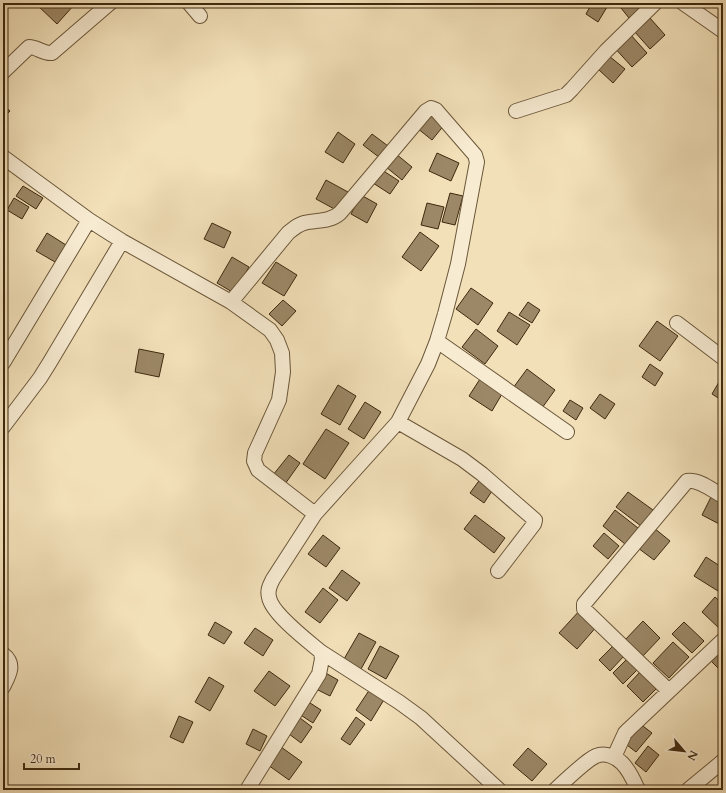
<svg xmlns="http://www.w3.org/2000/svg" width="726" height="793" viewBox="0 0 726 793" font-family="Cardo,serif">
<rect width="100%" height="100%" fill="#f2e0b9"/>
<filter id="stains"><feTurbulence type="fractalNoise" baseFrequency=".005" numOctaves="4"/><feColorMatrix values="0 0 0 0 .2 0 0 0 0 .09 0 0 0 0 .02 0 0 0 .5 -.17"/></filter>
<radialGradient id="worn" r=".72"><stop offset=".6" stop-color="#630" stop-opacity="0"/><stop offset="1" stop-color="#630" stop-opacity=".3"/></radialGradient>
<path fill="#9c8867" stroke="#3e290e" d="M 35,3 L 72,3 L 74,5 L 57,24 Z
M 592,3 L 600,3 L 607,7 L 598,22 L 586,14 Z
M 617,3 L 637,3 L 642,8 L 629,18 Z
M 650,18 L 665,35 L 650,49 L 634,31 Z
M 629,33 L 647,53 L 632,67 L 613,46 Z
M 609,56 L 625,69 L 613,83 L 598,69 Z
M 3,105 L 10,111 L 3,118 Z
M 431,112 L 445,124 L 432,140 L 417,128 Z
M 338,132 L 355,144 L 343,163 L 325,152 Z
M 372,134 L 388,146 L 380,158 L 363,145 Z
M 437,153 L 459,163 L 451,181 L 429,171 Z
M 396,154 L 412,167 L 402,180 L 386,167 Z
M 382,170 L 399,181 L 390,194 L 373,183 Z
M 326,180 L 348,192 L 338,211 L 316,199 Z
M 23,186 L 43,198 L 36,209 L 16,196 Z
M 450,193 L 463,196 L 455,225 L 442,222 Z
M 361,195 L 377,204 L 367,223 L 351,214 Z
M 14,198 L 29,207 L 22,219 L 7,210 Z
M 427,203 L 444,207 L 438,229 L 421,225 Z
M 212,223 L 231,232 L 224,248 L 204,239 Z
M 420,232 L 439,246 L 421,271 L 402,257 Z
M 47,233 L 66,245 L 55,262 L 36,251 Z
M 232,257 L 249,267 L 234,293 L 217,283 Z
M 276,262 L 297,275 L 284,296 L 262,283 Z
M 471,288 L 493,303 L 478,325 L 456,309 Z
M 283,300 L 296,311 L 282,326 L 269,314 Z
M 528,302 L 540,310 L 532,323 L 519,315 Z
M 509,312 L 530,325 L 517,345 L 497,331 Z
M 657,321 L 678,336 L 660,361 L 639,346 Z
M 476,329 L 498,346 L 485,364 L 462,347 Z
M 139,349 L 164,354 L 159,377 L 135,372 Z
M 650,364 L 663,373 L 655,386 L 642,377 Z
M 527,369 L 555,390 L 542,408 L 513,388 Z
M 723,375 L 723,401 L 712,394 Z
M 480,379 L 502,394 L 492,411 L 469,396 Z
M 338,385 L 356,396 L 340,425 L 321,414 Z
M 600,394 L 615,404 L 605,419 L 590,408 Z
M 570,400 L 583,408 L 576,420 L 563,411 Z
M 365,402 L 381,412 L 364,439 L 348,429 Z
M 326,429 L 349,443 L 325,479 L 303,464 Z
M 289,455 L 300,463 L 285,484 L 273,475 Z
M 481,478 L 494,488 L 484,503 L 470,493 Z
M 628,492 L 653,510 L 641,526 L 616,507 Z
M 712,495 L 723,501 L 723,526 L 702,515 Z
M 615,510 L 638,528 L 625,544 L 603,526 Z
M 475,515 L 505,538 L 494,553 L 464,529 Z
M 654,528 L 670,541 L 654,560 L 638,548 Z
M 604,533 L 619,546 L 608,559 L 593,546 Z
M 323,535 L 340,548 L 326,567 L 308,554 Z
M 706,557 L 723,568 L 723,583 L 718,591 L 694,576 Z
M 342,570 L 360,583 L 347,601 L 329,588 Z
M 323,588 L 338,600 L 320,623 L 305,612 Z
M 715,597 L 723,604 L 723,628 L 721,630 L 702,612 Z
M 581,609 L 598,625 L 577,649 L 559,633 Z
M 643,621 L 660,638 L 642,657 L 624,641 Z
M 215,622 L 232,632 L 224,644 L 208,635 Z
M 684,622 L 704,641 L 692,653 L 672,634 Z
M 255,628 L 273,640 L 263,656 L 244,643 Z
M 359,633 L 376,642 L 361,669 L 344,659 Z
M 673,642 L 689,657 L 669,678 L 653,663 Z
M 380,646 L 399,656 L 386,679 L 368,669 Z
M 613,646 L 624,656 L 610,671 L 599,660 Z
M 721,648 L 723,650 L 723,673 L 710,660 Z
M 627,659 L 638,669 L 623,684 L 613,673 Z
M 269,671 L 290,686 L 275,706 L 254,691 Z
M 322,671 L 338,680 L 330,696 L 314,688 Z
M 640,672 L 657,688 L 643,702 L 627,686 Z
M 209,677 L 224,686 L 210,711 L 195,702 Z
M 370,689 L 385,698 L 371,721 L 356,710 Z
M 307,701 L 321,710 L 313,723 L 299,714 Z
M 179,716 L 193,722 L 183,743 L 170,737 Z
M 356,717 L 365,724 L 350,745 L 341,739 Z
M 300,718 L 312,727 L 301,743 L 289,734 Z
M 639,723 L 652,733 L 636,752 L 623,742 Z
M 253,729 L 267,736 L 260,751 L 246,744 Z
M 648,746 L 659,755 L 646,772 L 635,763 Z
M 281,747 L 302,762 L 289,780 L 268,765 Z
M 528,748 L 547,764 L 532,781 L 513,765 Z"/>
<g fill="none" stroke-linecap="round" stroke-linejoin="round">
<defs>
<path id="street" d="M 189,3 L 200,16
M 683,3 L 723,31
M 3,72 L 29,47 C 37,47 44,54 52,53 L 110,3
M 516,111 L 566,95 L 572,89 L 606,51 L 655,3
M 3,157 L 89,220 L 122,241 L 231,302 L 270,330 L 277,340 L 282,353 L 283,372 L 279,400 L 255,453 L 254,461 L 258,470 L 315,514 L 273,579 C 270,585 267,590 269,597 C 271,613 308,641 321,652 L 322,659 L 319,674 L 247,790
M 231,302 L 288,233 C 293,229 297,225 304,223 C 316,220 330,222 340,213 L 426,111 L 431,108 L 436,110 L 475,155 L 477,162 L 458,264 L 445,314 L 437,341 L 428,364 L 398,422 L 315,514
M 677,323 L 723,358
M 437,341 L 567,432
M 3,363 L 89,220
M 398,422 L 462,459 L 482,474 L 535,520 L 534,524 L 498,571
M 3,427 L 40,378 L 50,362 L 122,241
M 321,652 L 399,702 L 421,718 L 499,790
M 3,654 C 16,664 9,675 3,687
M 669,691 L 584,609 L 584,604 L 687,481 C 699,479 713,491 723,496
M 614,757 L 625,733 L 629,729 L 723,640
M 555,790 C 564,782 586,760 596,756 C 605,752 616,757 622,763 C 630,771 634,781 638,790
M 688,790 L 723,761"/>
</defs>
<use href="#street" stroke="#6b5739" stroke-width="16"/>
<use href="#street" stroke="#f7ebd2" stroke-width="14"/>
</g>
<rect width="726" height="793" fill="none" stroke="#f2e0b9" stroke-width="16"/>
<rect x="4" y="4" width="718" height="785" fill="none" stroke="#3e290e" stroke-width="2"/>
<rect x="8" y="8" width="710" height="777" fill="none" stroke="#3e290e"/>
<g transform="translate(684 751) rotate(118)" stroke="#f7ebd2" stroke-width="3" paint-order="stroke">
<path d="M0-3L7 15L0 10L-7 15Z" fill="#3e290e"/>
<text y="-6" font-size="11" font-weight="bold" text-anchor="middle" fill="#3e290e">N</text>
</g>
<path d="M24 763v6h55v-6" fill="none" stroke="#3e290e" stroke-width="2"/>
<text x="30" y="763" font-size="12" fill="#3e290e" stroke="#f7ebd2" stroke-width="3" paint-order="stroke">20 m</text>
<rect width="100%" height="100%" filter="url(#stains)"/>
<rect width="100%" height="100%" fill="url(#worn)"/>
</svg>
